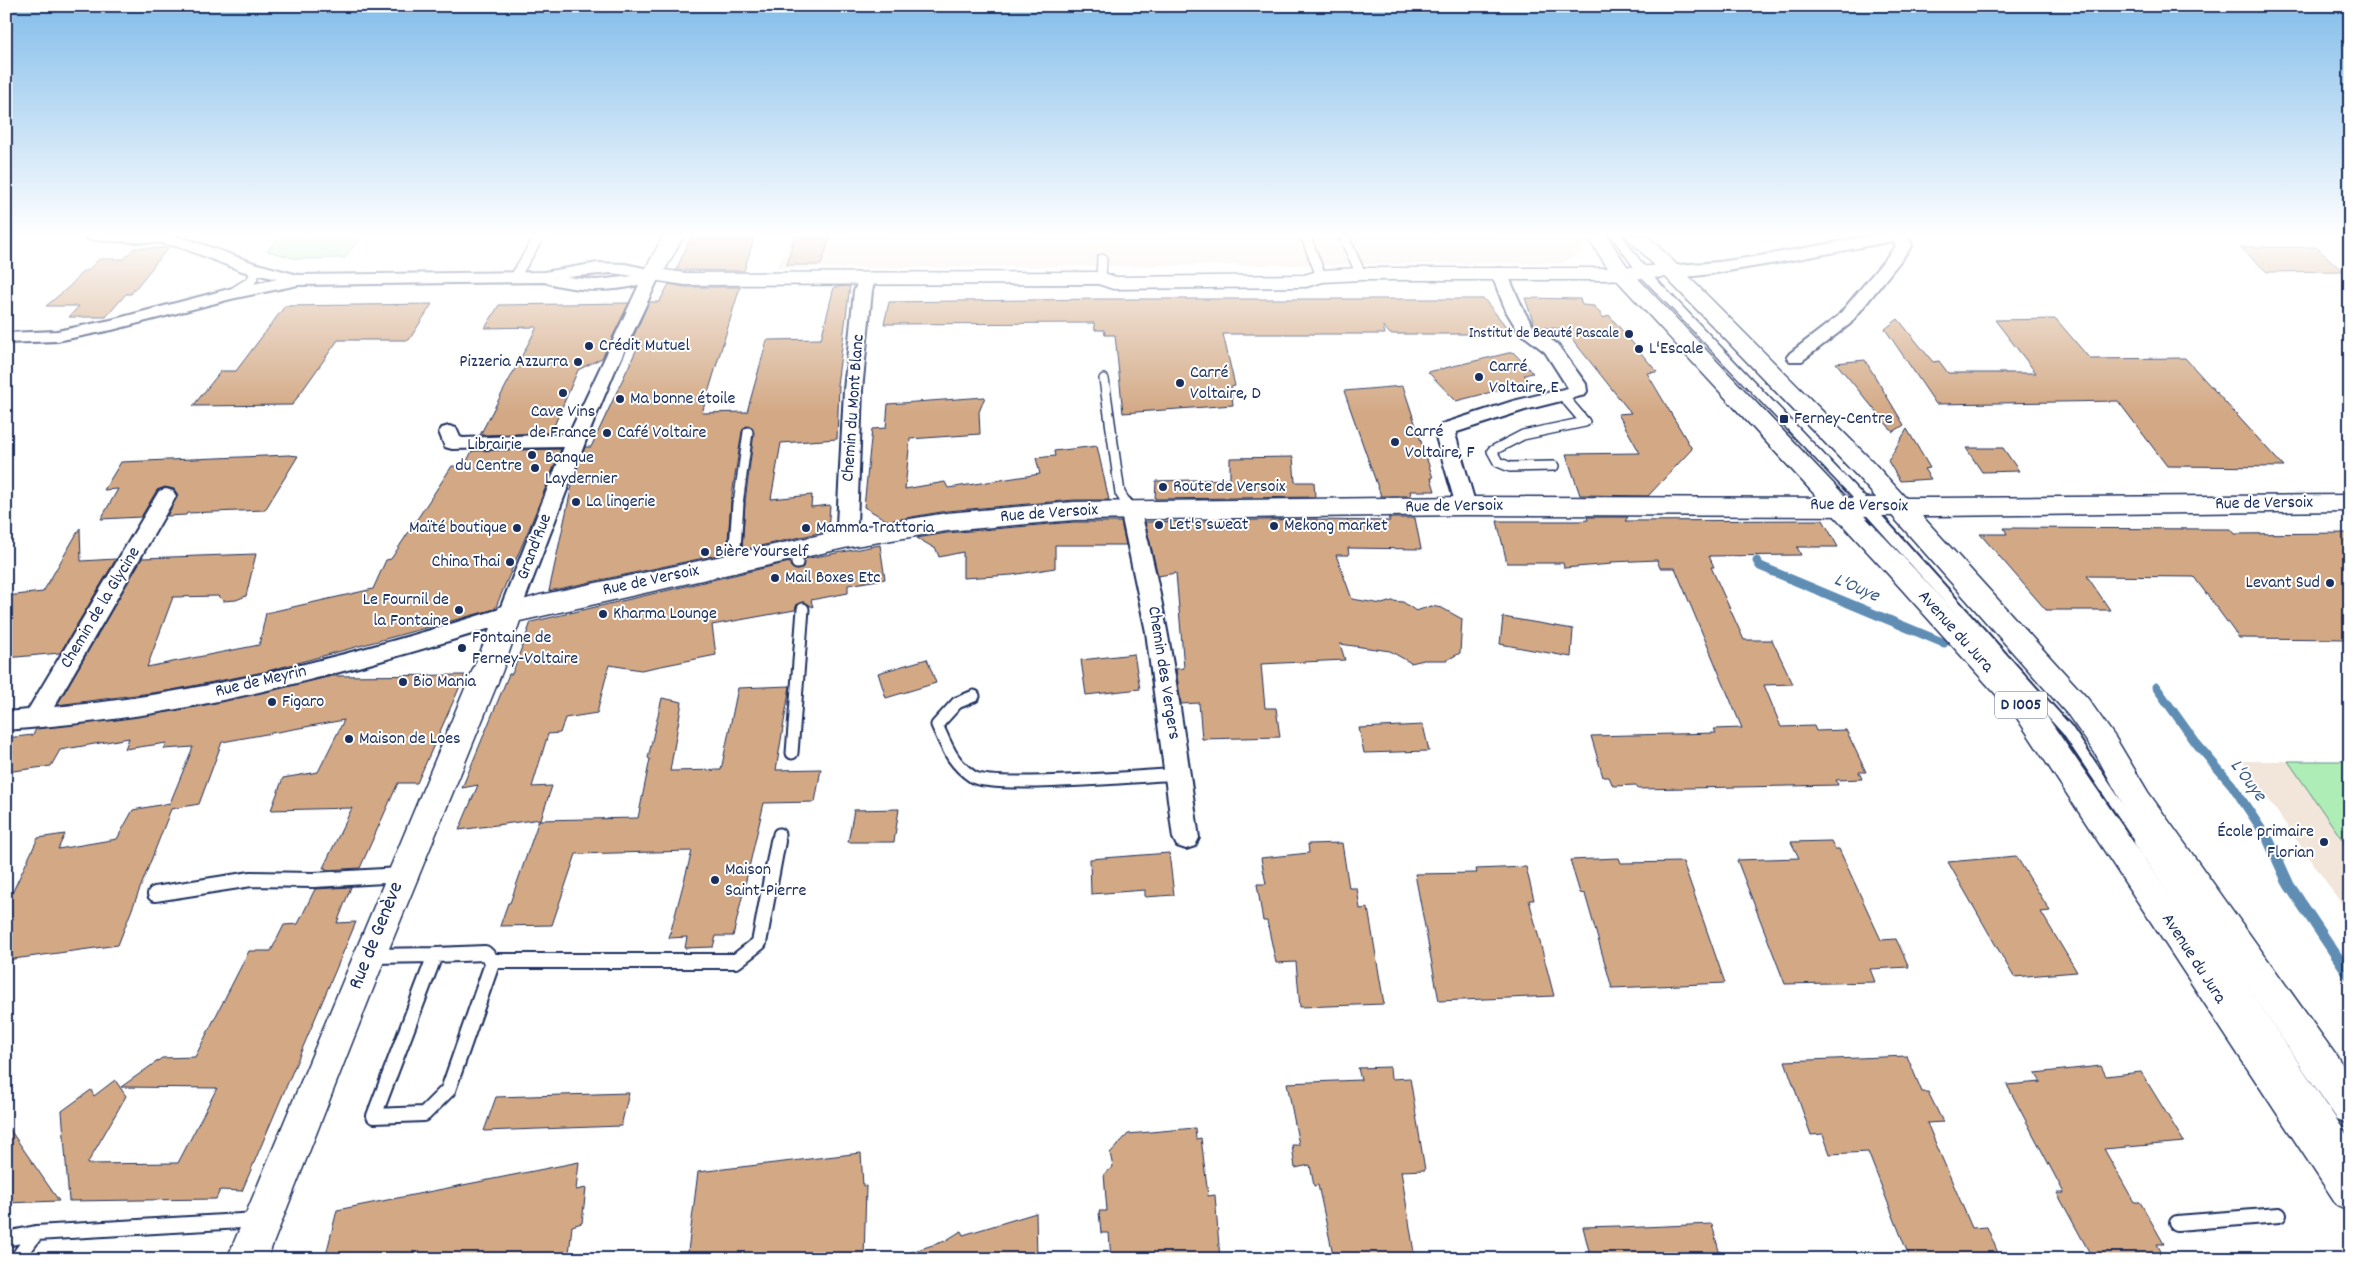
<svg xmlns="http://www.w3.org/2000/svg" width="2356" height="1265" viewBox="0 0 2356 1265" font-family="Dekko,sans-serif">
<rect width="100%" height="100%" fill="#fff"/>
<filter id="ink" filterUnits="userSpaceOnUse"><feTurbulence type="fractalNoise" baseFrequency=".02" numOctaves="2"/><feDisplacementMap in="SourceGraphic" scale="10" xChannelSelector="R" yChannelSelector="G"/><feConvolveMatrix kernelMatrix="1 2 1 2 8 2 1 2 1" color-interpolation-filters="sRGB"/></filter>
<g filter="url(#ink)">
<path fill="#f2e5da" d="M 794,235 L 1587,235 L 1588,245 L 1577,255 L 1562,263 L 776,268 Z
M 2243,761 L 2350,761 L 2350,916 L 2282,819 Z"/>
<path fill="#aeedb5" stroke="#648e8a" d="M 280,235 L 362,235 L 345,258 L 297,259 L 267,251 Z
M 2288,761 L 2350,761 L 2350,851 Z"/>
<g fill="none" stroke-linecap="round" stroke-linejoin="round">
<path stroke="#5e8db3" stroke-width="9" d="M 1757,561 L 1760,566 L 1944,643
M 2156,687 L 2196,743 L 2232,785 L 2270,842"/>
<path stroke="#5e8db3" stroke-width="11" d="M 2269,841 L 2289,885 L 2350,976"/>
</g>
<path fill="#d3a985" stroke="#1b2f5e" d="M 692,235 L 755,235 L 744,271 L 676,270 Z
M 795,235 L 831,235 L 821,265 L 787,265 Z
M 2240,247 L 2316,247 L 2343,271 L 2267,272 Z
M 134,248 L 168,248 L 131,294 L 126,294 L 106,317 L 69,317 L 79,306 L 46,306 L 70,286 L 83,271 L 87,271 L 99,259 L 124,259 Z
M 669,284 L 685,287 L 740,287 L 702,413 L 747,412 L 767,340 L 821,339 L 834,287 L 850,286 L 837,385 L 839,385 L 837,439 L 781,443 L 771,499 L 812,495 L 811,507 L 830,505 L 828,531 L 742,550 L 745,501 L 754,433 L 752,427 L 746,426 L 742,431 L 731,502 L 727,553 L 549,591 L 574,476 L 585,447 L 591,447 L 641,340 L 629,346 L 649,302 L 659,302 Z
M 1525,298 L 1580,299 L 1582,305 L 1594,306 L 1604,318 L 1609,315 L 1657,372 L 1647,373 L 1692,449 L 1648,496 L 1580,495 L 1566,454 L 1640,453 L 1618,414 L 1631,413 L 1564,329 L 1535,327 Z
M 1100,299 L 1484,299 L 1512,334 L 1390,334 L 1383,326 L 1385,334 L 1223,334 L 1235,386 L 1231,387 L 1233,405 L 1123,413 L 1115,335 L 1105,335 L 1104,330 L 1095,330 L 1094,323 L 884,324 L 889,302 Z
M 629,303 L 602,358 L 578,370 L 551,433 L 480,435 L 537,327 L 485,328 L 499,305 Z
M 432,304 L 409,340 L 338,340 L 292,405 L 193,406 L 221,371 L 236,371 L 285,306 Z
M 1898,319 L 1933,362 L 1939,361 L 1948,373 L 2036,373 L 1995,320 L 2056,319 L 2090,359 L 2185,358 L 2284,467 L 2167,466 L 2118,401 L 1936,404 L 1885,329 Z
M 1513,352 L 1533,373 L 1524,375 L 1531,382 L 1456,401 L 1428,372 Z
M 1865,360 L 1904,425 L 1893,432 L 1836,363 Z
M 1403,386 L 1433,478 L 1431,478 L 1435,491 L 1410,491 L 1411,496 L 1381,496 L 1344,391 Z
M 985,397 L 979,412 L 980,434 L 910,439 L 905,489 L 945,482 L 948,488 L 1040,474 L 1036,458 L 1055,456 L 1054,451 L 1097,446 L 1109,500 L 1074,500 L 947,511 L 888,521 L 864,507 L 872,429 L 886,428 L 888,404 Z
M 1907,429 L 1930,468 L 1924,469 L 1931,479 L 1900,481 L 1888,461 Z
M 1966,448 L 2003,448 L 2019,471 L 1982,472 Z
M 561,449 L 529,529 L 495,609 L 264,672 L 167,691 L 57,705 L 142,558 L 256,554 L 246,596 L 236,600 L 223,601 L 218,596 L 173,597 L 147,667 L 259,645 L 266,613 L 373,589 L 386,560 L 391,559 L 452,466 L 464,467 L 472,451 Z
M 289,455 L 298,456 L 265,510 L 187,513 L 186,515 L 167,516 L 178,495 L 174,489 L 165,487 L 157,490 L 141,517 L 101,519 L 118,489 L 104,490 L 121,462 Z
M 1293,457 L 1295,482 L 1314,482 L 1315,497 L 1155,499 L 1156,481 L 1230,479 L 1230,458 Z
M 1587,517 L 1628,517 L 1625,521 L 1823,520 L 1838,547 L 1797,547 L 1801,555 L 1709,556 L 1714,567 L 1711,567 L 1744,640 L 1772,640 L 1793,684 L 1764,685 L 1781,727 L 1814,726 L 1816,731 L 1846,730 L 1866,772 L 1859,772 L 1862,779 L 1836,780 L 1838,785 L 1638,789 L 1636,785 L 1613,786 L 1609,777 L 1603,777 L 1591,736 L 1716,733 L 1714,729 L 1742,728 L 1675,568 L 1660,568 L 1657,560 L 1611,562 L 1612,564 L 1564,568 L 1563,563 L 1507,563 L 1497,521 L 1580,521 L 1588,520 Z
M 1388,518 L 1415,518 L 1421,549 L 1348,548 L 1349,555 L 1336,555 L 1352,599 L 1382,604 L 1392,601 L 1403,602 L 1416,611 L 1431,606 L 1442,608 L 1462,619 L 1460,653 L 1447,660 L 1424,660 L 1411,663 L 1390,651 L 1340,644 L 1345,660 L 1261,664 L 1265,708 L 1276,708 L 1280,737 L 1202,739 L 1199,703 L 1181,704 L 1176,669 L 1184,668 L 1176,573 L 1158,576 L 1145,522 L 1317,519 L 1317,520 L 1390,521 Z
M 1074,522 L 1121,522 L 1126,545 L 1055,545 L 1055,568 L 1012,575 L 963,578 L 963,552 L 939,557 L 936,549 L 917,538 L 947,533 Z
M 80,528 L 81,561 L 116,559 L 60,653 L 6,658 L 6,596 L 43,592 Z
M 2004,528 L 2217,529 L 2231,529 L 2235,534 L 2350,533 L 2350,639 L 2239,638 L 2194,577 L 2087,576 L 2110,610 L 2046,610 L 1980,534 L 2007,534 Z
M 880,545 L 885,579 L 848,585 L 848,593 L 811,600 L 813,607 L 803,602 L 797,604 L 795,610 L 712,625 L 716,655 L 641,670 L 609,665 L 597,713 L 565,718 L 560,733 L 548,734 L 532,787 L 552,786 L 541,819 L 459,830 L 478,785 L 462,788 L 509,674 L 512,674 L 531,622 L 790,562 L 791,567 L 797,570 L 803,567 L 804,559 Z
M 1503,617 L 1573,629 L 1571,657 L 1500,644 Z
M 1134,654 L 1140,689 L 1086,695 L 1081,660 Z
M 927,659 L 936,683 L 886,698 L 878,673 Z
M 465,675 L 417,783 L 398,783 L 360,868 L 325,870 L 326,868 L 323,868 L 352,808 L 271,810 L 283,778 L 318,772 L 344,720 L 222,742 L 199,804 L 171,809 L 118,945 L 6,960 L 6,906 L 38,838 L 65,834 L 58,849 L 117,839 L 133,810 L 170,803 L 193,747 L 164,749 L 167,743 L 125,749 L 129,738 L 60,750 L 51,766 L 6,772 L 6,738 L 33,735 L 36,729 L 174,711 L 332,676 Z
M 790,686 L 776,770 L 821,769 L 815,802 L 764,803 L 733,936 L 716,936 L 713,947 L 685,948 L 687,937 L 669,938 L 692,851 L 576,854 L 552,925 L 500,926 L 508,903 L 510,903 L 539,820 L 638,818 L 650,759 L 648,758 L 662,698 L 682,702 L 670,771 L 721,770 L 738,688 Z
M 1423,725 L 1429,751 L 1364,753 L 1359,728 Z
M 899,809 L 894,842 L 848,842 L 854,810 Z
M 1831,841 L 1835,849 L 1839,849 L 1881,940 L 1896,939 L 1909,967 L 1870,969 L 1875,982 L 1785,984 L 1737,860 L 1799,858 L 1791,842 Z
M 1342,843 L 1349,888 L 1357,888 L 1360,909 L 1368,908 L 1384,1004 L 1300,1007 L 1296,962 L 1276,963 L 1267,921 L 1263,921 L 1257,884 L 1266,884 L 1261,858 L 1309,853 L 1308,844 Z
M 1169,853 L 1174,895 L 1145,897 L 1145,890 L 1091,894 L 1090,859 Z
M 2016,856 L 2050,911 L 2041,912 L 2077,972 L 2014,977 L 1948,862 Z
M 1619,858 L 1621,863 L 1683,862 L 1725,983 L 1612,988 L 1585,894 L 1580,893 L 1570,860 Z
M 1526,867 L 1534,900 L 1529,900 L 1554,996 L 1439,1001 L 1415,874 L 1477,873 L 1476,869 Z
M 351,887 L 337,923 L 356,922 L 242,1191 L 220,1190 L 216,1199 L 69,1201 L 62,1111 L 91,1090 L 94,1096 L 115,1080 L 126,1096 L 87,1164 L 178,1163 L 217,1088 L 121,1087 L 162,1058 L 195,1057 L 249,951 L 271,951 L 284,925 L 298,924 L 315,889 Z
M 1907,1056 L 1922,1092 L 1928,1092 L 1943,1122 L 1927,1123 L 1972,1228 L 1987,1227 L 1998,1253 L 1983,1254 L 1985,1259 L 1910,1259 L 1868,1152 L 1830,1154 L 1823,1134 L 1811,1135 L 1785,1061 Z
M 2101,1066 L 2106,1076 L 2141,1072 L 2184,1142 L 2104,1149 L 2134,1202 L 2140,1202 L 2164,1244 L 2157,1244 L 2165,1259 L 2093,1259 L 2057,1193 L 2064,1193 L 2007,1085 L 2041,1082 L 2035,1073 Z
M 1390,1067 L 1391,1079 L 1410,1078 L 1425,1170 L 1401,1171 L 1415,1259 L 1334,1259 L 1318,1185 L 1314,1186 L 1310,1165 L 1295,1168 L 1292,1145 L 1299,1145 L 1287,1083 L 1361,1080 L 1358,1068 Z
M 629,1093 L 621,1126 L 484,1131 L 496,1097 Z
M 6,1124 L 59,1201 L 6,1203 Z
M 1195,1128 L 1196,1139 L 1201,1138 L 1208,1196 L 1215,1195 L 1220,1259 L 1111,1259 L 1109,1233 L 1101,1233 L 1099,1211 L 1107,1211 L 1104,1174 L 1113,1167 L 1110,1153 L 1128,1134 Z
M 861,1153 L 863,1186 L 866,1186 L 864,1259 L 687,1259 L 698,1172 Z
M 579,1162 L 576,1190 L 586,1188 L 582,1223 L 572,1226 L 569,1254 L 548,1259 L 325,1259 L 337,1210 Z
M 1036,1213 L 1037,1259 L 906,1259 L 905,1254 L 945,1241 L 961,1231 L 963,1235 Z
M 1712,1224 L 1721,1259 L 1591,1259 L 1583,1227 L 1619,1226 L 1620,1228 Z"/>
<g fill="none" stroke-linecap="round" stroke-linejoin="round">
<defs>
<path id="lane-far2" d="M 1305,235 L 1321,276
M 1343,235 L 1361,274
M 1616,235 L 1643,272 L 1865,504
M 515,277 L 540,235
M 1101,278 L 1102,259
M 232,293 L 251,281 L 255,273 L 248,267
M 1104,379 L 1120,493 L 1127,504
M 1554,466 L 1510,467 L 1498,462 L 1492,451 L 1523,435 L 1585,422 L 1562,395
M 738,504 L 748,432"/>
<path id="lane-far1" d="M 1126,503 L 1130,509
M 1863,503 L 2067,730 L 2142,842
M 797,550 L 797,563
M 734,563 L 738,503
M 974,696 L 957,703 L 937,725 C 947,747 952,763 973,777 C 993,789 1145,776 1178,774
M 792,753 L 803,609
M 778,842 L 779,834"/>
<path id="lane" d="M 2141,841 L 2350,1152
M 155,894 L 251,879 L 314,880 L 401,875
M 485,953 L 493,961 L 448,1090 L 424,1114 L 374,1116 L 435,955 Z
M 371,956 L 435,955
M 493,961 L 736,961 L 759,943 L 778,841
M 2177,1223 L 2279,1215
M 6,1239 L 36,1233 L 258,1220
M 17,1259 L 36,1233"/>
<path id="street" d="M 82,235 L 171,235 L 190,240 L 254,263 L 298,275 L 544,272 L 598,263 L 625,264 L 658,271 L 660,275 L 614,373 L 586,440 L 517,620 C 412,653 306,684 198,705 C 134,718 70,725 6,730 L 6,712 L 28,710 L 159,491 L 166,489 L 173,491 L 176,496 L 54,707 C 206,694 355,654 500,609 L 564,447 L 452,449 L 445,447 L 439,432 L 442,428 L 449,426 L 456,428 L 460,437 L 463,438 L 569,434 L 639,285 C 606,293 576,291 544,282 L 298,285 L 231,299 L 112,330 L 57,341 L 6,343 L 6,333 L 57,331 L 111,320 L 229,289 L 277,279 L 242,271 L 180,247 L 160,243 L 90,240 ZM 612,273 L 633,276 L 596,280 L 566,277 Z
M 1873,235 L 1908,235 L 1912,246 L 1850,324 L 1802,361 L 1790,361 L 1787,357 L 1790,353 L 1838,316 L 1896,246 L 1893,241 C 1840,251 1787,262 1734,270 C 1712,273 1687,280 1665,275 L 1663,271 L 1665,267 C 1683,263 1706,264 1726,261 C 1775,254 1824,245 1873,235 Z
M 1499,268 L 1505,269 L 1507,273 L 1524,311 L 1534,328 L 1557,344 L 1586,384 L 1587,391 L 1585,395 L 1525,410 L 1457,432 L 1456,437 L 1476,506 L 1473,511 L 1466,513 L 1459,511 L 1456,506 L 1436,437 L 1442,424 L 1513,401 L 1568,388 L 1545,352 L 1518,331 L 1506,311 L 1491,273 L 1493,269 Z
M 867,274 L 873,275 L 875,279 L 872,291 L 862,390 L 857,525 L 860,538 L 856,543 L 849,545 L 842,543 L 837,525 L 844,390 L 854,291 L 861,275 Z
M 1130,502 L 1137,504 L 1140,509 C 1169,617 1183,727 1199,838 L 1195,846 L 1186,849 L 1177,846 L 1173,838 L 1146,632 L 1120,509 L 1123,504 Z"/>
<path id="secondary" d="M 664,235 L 684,235 L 665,270 L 685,273 L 1101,272 L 1116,277 L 1304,275 L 1321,270 L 1361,268 L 1605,268 L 1671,265 L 1678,267 L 1681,271 L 1678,275 L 1671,277 L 1605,280 L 1361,280 L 1323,282 L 1306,287 L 1113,289 L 1098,284 L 685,285 L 645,279 L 642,275 Z
M 2350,495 L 2350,511 L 1935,516 L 1466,515 L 1074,520 L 947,531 L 849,547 L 520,621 L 502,672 L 386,956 L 267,1259 L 227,1259 L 499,607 L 540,595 L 849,529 L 947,513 L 1074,502 L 1466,497 L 1935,498 Z"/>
<path id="primary" d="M 1586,235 L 1606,235 L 1629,269 L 1906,560 L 2037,702 L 2350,1158 L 2350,1211 L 2337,1205 L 2017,718 L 1888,574 L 1614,277 Z
M 1625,235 L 1647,235 L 1874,463 L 2088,699 L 2115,737 L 2148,792 L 2350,1075 L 2350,1124 L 2337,1119 L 2126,810 L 2095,753 L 2068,715 L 1856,475 Z"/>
</defs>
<use href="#lane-far2" stroke="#1b2f5e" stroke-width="12"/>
<use href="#lane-far1" stroke="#1b2f5e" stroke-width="15"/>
<use href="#lane" stroke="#1b2f5e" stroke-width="18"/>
<use href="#street" stroke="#1b2f5e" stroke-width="4"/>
<use href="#secondary" stroke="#1b2f5e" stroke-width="3"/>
<use href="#primary" stroke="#1b2f5e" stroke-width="3"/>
<use href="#lane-far2" stroke="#fff" stroke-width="9"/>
<use href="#lane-far1" stroke="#fff" stroke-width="11"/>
<use href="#lane" stroke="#fff" stroke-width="14"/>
<use href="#street" fill="#fff" fill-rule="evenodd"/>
<use href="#secondary" fill="#fff" fill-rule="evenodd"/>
<use href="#primary" fill="#fff" fill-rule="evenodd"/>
</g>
</g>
<linearGradient id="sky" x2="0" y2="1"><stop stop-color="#83bdea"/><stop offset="0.57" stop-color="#fff"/><stop offset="1" stop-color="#fff" stop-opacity="0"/></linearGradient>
<rect width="2356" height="412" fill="url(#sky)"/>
<g fill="#1b2f5e" stroke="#fff" stroke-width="2">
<circle cx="1629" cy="334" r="5"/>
<circle cx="589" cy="346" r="5"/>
<circle cx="1639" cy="349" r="5"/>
<circle cx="578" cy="362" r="5"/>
<circle cx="1479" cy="377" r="5"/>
<circle cx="1180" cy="383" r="5"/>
<circle cx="563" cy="393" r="5"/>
<circle cx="620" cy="399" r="5"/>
<rect x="1779" y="414" width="10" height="10" rx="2.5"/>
<circle cx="607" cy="433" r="5"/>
<circle cx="1395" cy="442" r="5"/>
<circle cx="532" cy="455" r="5"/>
<circle cx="535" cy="468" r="5"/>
<circle cx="1163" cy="487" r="5"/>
<circle cx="576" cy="502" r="5"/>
<circle cx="1159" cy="525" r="5"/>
<circle cx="1274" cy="526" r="5"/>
<circle cx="517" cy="528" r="5"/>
<circle cx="806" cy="528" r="5"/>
<circle cx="705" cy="552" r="5"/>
<circle cx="510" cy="562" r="5"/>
<circle cx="775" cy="578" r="5"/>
<circle cx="2330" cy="583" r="5"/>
<circle cx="459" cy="610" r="5"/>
<circle cx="603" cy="614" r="5"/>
<circle cx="462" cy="648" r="5"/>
<circle cx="403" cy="682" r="5"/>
<circle cx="272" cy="702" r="5"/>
<circle cx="349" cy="739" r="5"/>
<circle cx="2324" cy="842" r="5"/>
<circle cx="715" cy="880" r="5"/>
</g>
<g text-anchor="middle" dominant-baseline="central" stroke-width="4" stroke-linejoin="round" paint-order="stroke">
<g font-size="15" fill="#1b2f5e" stroke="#fff" text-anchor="end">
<text x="1619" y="334">Institut de Beauté Pascale</text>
</g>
<rect fill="#fff" stroke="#5f6d8e" stroke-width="1" x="1995" y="691.5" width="52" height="27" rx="4"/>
<g font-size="16" font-weight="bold" fill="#1b2f5e">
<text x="2021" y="705">D 1005</text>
</g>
<g font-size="18" fill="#1b2f5e" stroke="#fff" text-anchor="start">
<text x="599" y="346">Crédit Mutuel</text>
<text x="1649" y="349">L'Escale</text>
<text x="568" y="362" text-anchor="end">Pizzeria Azzurra</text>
<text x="1489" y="367">Carré<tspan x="1489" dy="21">Voltaire, E</tspan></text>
<text x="1190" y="373">Carré<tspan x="1190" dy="21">Voltaire, D</tspan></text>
<text x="630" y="399">Ma bonne étoile</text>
<text x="563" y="412" text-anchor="middle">Cave Vins<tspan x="563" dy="21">de France</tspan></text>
<text x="1794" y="419">Ferney-Centre</text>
<text x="1405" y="432">Carré<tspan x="1405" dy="21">Voltaire, F</tspan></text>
<text x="617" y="433">Café Voltaire</text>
<text x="522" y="445" text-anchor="end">Librairie<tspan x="522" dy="21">du Centre</tspan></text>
<text x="545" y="458">Banque<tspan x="545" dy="21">Laydernier</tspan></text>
<text x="1173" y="487">Route de Versoix</text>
<text x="586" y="502">La lingerie</text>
<text x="1169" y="525">Let's sweat</text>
<text x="1284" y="526">Mekong market</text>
<text x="507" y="528" text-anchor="end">Maïté boutique</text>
<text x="816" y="528">Mamma Trattoria</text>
<text x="715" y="552">Bière Yourself</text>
<text x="500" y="562" text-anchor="end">China Thai</text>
<text x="785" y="578">Mail Boxes Etc</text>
<text x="2320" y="583" text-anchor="end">Levant Sud</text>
<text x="449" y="600" text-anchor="end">Le Fournil de<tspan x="449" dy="21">la Fontaine</tspan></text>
<text x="613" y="614">Kharma Lounge</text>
<text x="472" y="638">Fontaine de<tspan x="472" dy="21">Ferney-Voltaire</tspan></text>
<text x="413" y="682">Bio Mania</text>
<text x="282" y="702">Figaro</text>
<text x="359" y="739">Maison de Loes</text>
<text x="2314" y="832" text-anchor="end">École primaire<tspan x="2314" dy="21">Florian</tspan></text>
<text x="725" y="870">Maison<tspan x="725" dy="21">Saint-Pierre</tspan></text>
</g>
<g font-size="18" fill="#1b2f5e" stroke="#fff">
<text transform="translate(854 408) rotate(-86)">Chemin du Mont Blanc</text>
<text transform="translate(2264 504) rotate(-1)">Rue de Versoix</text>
<text transform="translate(1859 506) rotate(1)">Rue de Versoix</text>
<text transform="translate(1454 507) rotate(-1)">Rue de Versoix</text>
<text transform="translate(1049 514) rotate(-4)">Rue de Versoix</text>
<text transform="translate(535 547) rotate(-69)">Grand'Rue</text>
<text transform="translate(651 581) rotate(-12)">Rue de Versoix</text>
<text transform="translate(101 608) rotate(-59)">Chemin de la Glycine</text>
<text transform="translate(1955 632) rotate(48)">Avenue du Jura</text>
<text transform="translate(1163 673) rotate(81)">Chemin des Vergers</text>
<text transform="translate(261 682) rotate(-13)">Rue de Meyrin</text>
<text transform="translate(2193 959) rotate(57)">Avenue du Jura</text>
</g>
<g font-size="19" font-style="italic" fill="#3d5e89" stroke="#fff">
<text transform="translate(1856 589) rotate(23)">L'Ouye</text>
<text transform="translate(2247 781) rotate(53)">L'Ouye</text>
</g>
<g font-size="21" fill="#1b2f5e" stroke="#fff">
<text transform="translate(377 936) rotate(-68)">Rue de Genève</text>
</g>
</g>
<rect width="2356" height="1265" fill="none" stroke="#fff" stroke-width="25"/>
<rect x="12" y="12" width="2331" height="1240" fill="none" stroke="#1b2f5e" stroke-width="2" filter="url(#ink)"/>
</svg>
